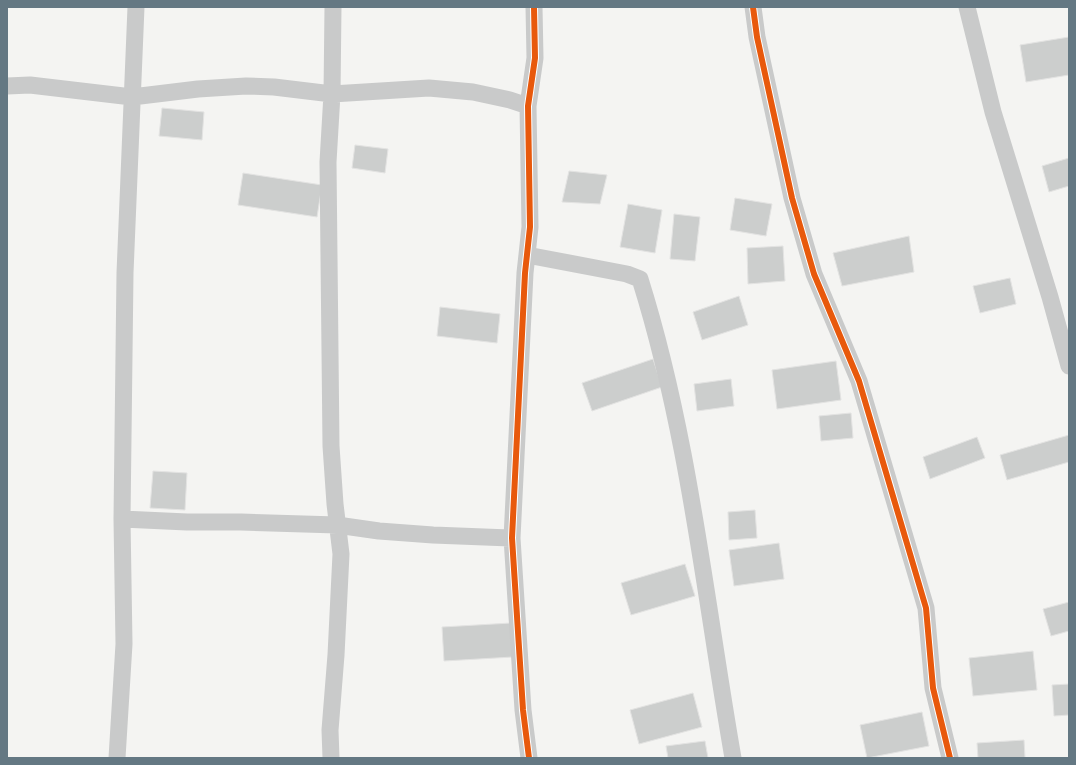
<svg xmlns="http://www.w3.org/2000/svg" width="1076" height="765" viewBox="0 0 1076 765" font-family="'DM Sans',sans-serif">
<rect width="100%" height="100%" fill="#f4f4f2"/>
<path fill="#cccecd" stroke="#e3e3e2" d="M 1069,37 L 1069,75 L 1026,82 L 1020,45 Z
M 162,108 L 204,112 L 202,140 L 159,136 Z
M 355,145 L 388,149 L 385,173 L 352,168 Z
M 1069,158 L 1069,186 L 1049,192 L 1042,166 Z
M 569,171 L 607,175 L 600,204 L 562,202 Z
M 243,173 L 322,185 L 317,217 L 238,205 Z
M 735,198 L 772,204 L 766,236 L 730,230 Z
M 628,204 L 662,210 L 655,253 L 620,247 Z
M 674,214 L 700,217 L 695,261 L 670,259 Z
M 909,236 L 914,272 L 842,286 L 833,253 Z
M 783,246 L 785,281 L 748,284 L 747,248 Z
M 1010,278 L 1016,304 L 980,313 L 973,286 Z
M 739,296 L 748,325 L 702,340 L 693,312 Z
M 440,307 L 500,314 L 497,343 L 437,336 Z
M 653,359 L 662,387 L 592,411 L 582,383 Z
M 836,361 L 841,400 L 777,409 L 772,370 Z
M 731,379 L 734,406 L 697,411 L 694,384 Z
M 851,413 L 853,438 L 821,441 L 819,416 Z
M 1069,435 L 1069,462 L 1007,480 L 1000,455 Z
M 977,437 L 985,458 L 930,479 L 923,457 Z
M 153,471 L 187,473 L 185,510 L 150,508 Z
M 755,510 L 757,538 L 729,540 L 728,512 Z
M 779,543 L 784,579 L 734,586 L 729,550 Z
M 685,564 L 695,596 L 631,615 L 621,583 Z
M 1069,602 L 1069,631 L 1051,636 L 1043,609 Z
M 511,623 L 513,657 L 444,661 L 442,627 Z
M 1033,651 L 1037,690 L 973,696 L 969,658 Z
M 1069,684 L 1069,715 L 1054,716 L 1052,685 Z
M 693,693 L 702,727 L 639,744 L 630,710 Z
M 922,712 L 929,746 L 867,758 L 860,725 Z
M 1024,740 L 1025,758 L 978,758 L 977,743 Z
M 705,741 L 708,758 L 668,758 L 666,746 Z"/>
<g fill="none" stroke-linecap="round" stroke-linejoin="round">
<path stroke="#c9caca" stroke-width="17" d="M 753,7 L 757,37 L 792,198 L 814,274 L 859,381 L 926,608 L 933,688 L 950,758
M 967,7 L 993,112 L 1050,297 L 1069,366
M 7,86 L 30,85 L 132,97 L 198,89 L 246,86 L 274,87 L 332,94 L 429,88 L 473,92 L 510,100 L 528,106
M 527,255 L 627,274 L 640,279 C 689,435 705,598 733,758
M 122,519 L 187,522 L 241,522 L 337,525 L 379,531 L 433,535 L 512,538
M 117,758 L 124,644 L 122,519 L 125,273 L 136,7
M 331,758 L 330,730 L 336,655 L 341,554 L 335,504 L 331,446 L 328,162 L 332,94 L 333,7
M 529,758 L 523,710 L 512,538 L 525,273 L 530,227 L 528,106 L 535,58 L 534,7"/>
<defs>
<path id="cycleway" d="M 753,7 L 757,37 L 792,198 L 814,274 L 859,381 L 926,608 L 933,688 L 950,758
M 529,758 L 523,710 L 512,538 L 525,273 L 530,227 L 528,106 L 535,58 L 534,7"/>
</defs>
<use href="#cycleway" stroke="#fff" stroke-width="8"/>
<use href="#cycleway" stroke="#e8590c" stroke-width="6"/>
</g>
<rect width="1076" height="765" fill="none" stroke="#647883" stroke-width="16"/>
</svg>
